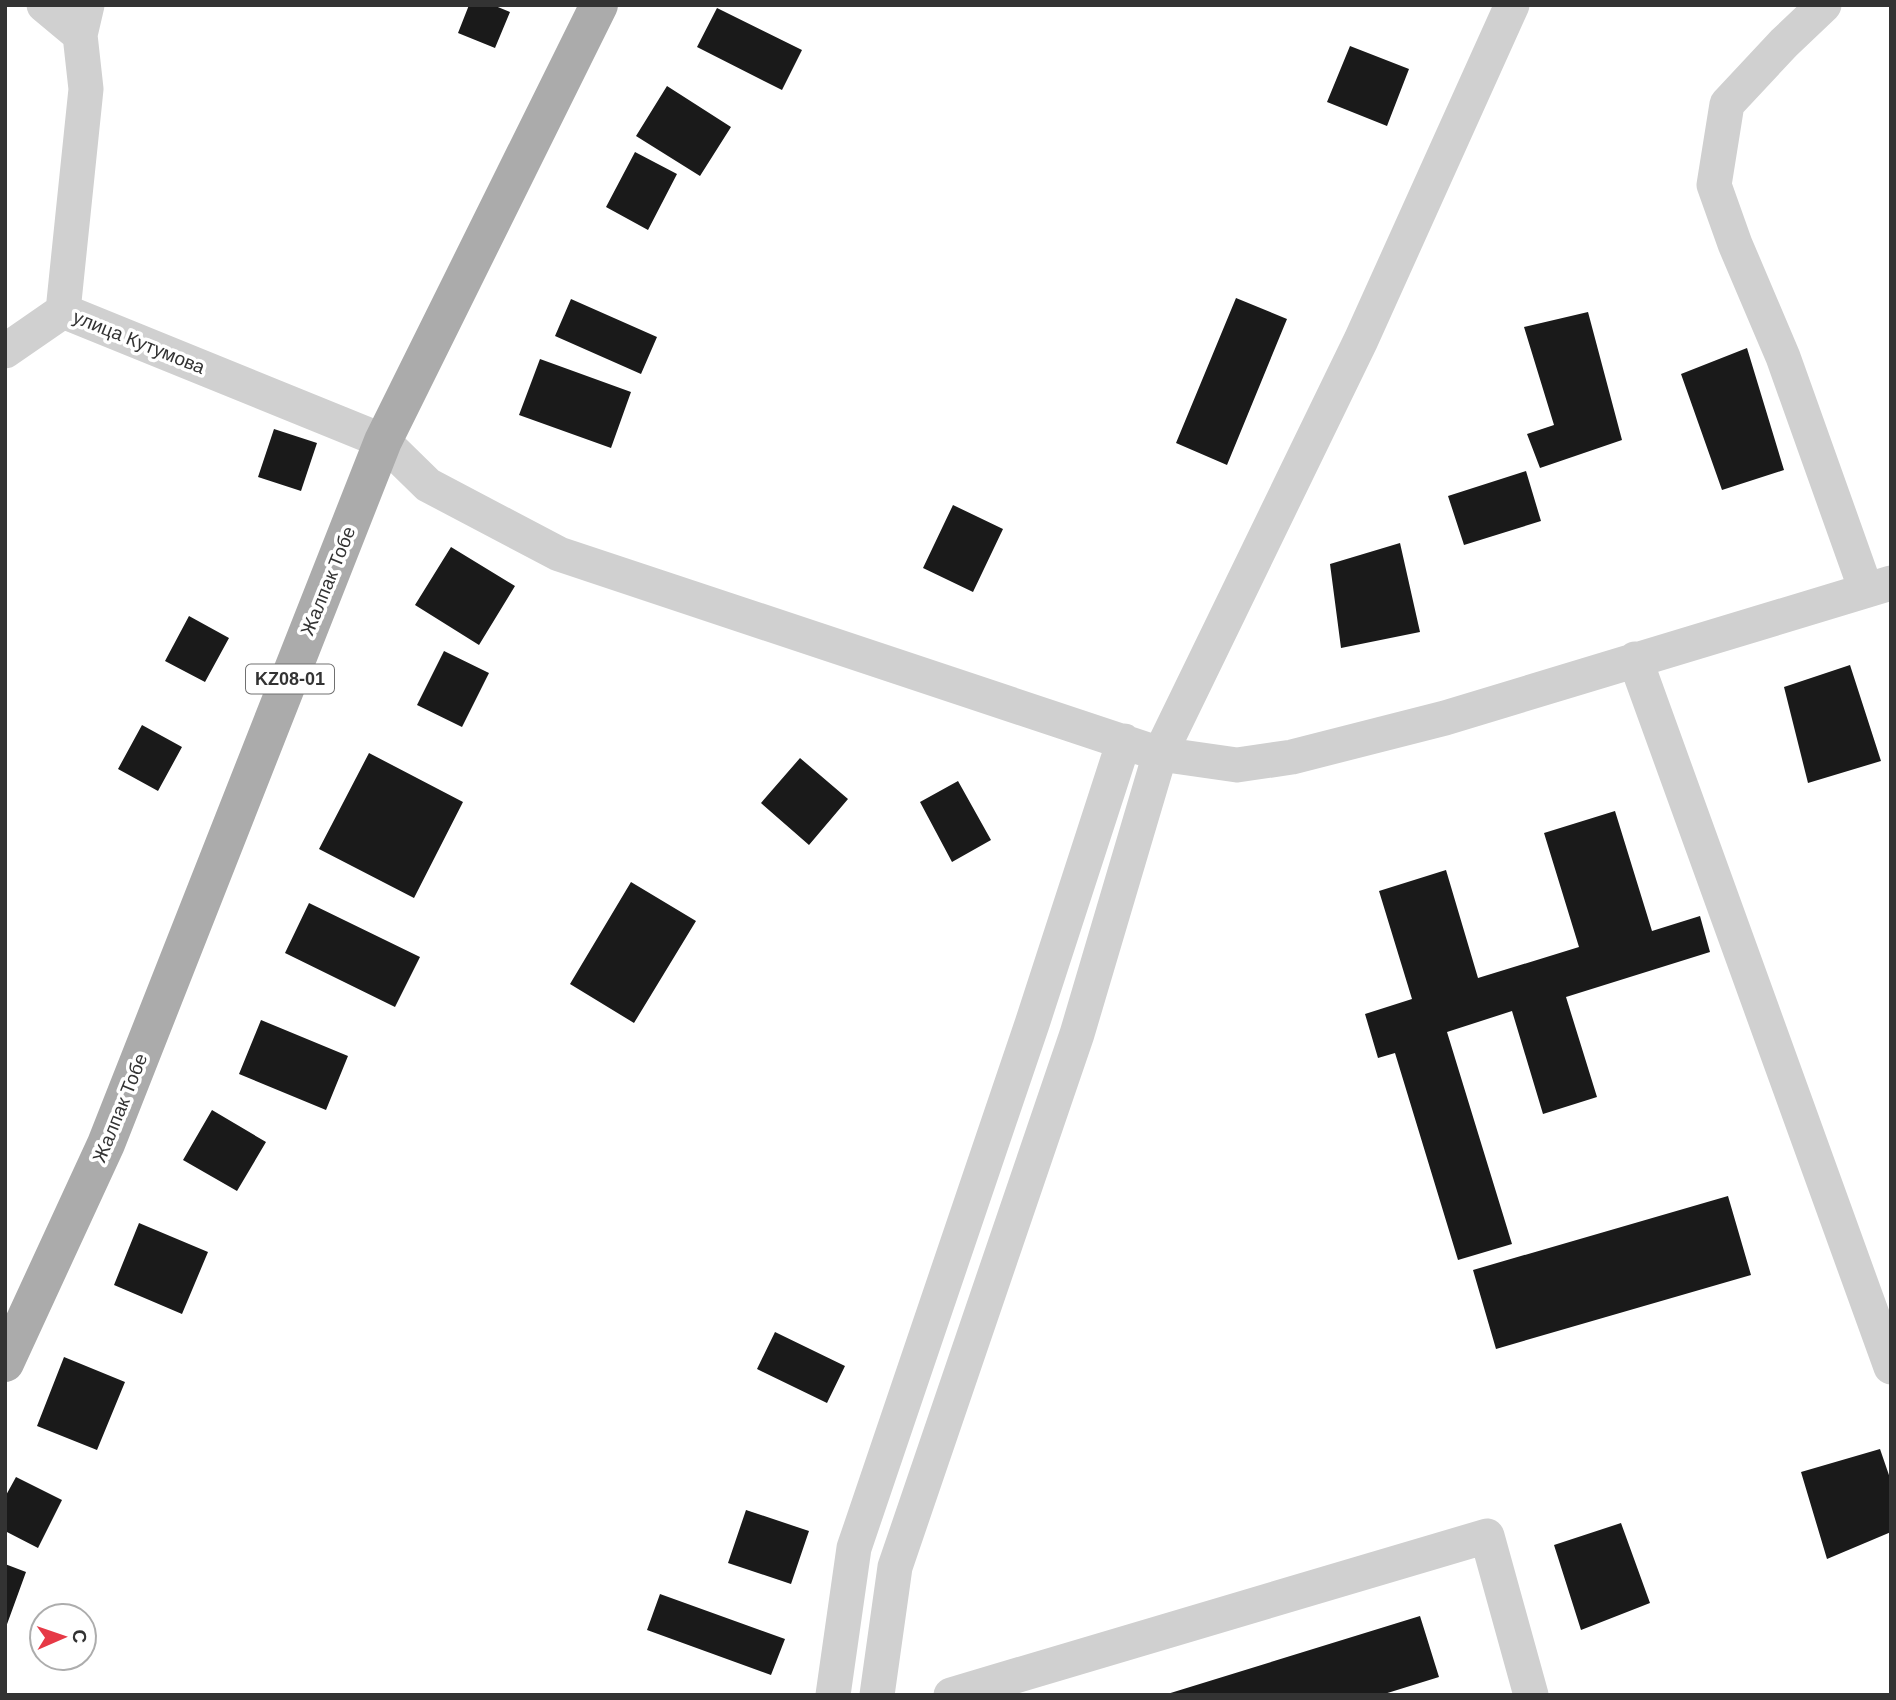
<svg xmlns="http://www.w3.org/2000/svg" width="1896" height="1700" viewBox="0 0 1896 1700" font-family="Arial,sans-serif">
<rect width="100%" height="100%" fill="#fff"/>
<path fill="#1a1a1a" d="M 469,5 L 493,5 L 510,12 L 495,48 L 458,33 Z
M 717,8 L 802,50 L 782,90 L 697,47 Z
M 1350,46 L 1409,69 L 1387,126 L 1327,102 Z
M 667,86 L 731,127 L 700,176 L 636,136 Z
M 635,152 L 677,174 L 648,230 L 606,207 Z
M 1236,298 L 1287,319 L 1227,465 L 1176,443 Z
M 571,299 L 657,337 L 641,374 L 555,336 Z
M 1588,312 L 1622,440 L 1540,468 L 1527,434 L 1554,425 L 1524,327 Z
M 1747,348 L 1784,470 L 1722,490 L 1681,374 Z
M 540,359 L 631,392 L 611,448 L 519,415 Z
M 274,429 L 317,443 L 301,491 L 258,477 Z
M 1526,471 L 1541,521 L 1464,545 L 1448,496 Z
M 953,505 L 1003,529 L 973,592 L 923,568 Z
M 1400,543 L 1420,632 L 1341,648 L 1330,564 Z
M 451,547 L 515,586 L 479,645 L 415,605 Z
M 189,616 L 229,638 L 205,682 L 165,661 Z
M 444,651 L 489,673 L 462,727 L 417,705 Z
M 1850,665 L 1881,761 L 1808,783 L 1784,687 Z
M 142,725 L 182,747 L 158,791 L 118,769 Z
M 369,753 L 463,802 L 414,898 L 319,849 Z
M 800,758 L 848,799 L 809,845 L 761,803 Z
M 958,781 L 991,840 L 952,862 L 920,802 Z
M 1615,811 L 1652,931 L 1700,916 L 1710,952 L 1566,997 L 1597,1097 L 1543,1114 L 1512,1011 L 1447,1032 L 1512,1244 L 1458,1260 L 1395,1053 L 1378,1058 L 1365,1014 L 1412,999 L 1379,891 L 1446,870 L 1478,978 L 1579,947 L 1544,833 Z
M 631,882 L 696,921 L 634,1023 L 570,984 Z
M 309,903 L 420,957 L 395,1007 L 285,953 Z
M 261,1020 L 348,1056 L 326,1110 L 239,1074 Z
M 212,1110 L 266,1142 L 237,1191 L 183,1160 Z
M 1728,1196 L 1751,1275 L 1496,1349 L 1473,1270 Z
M 139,1223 L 208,1252 L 182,1314 L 114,1285 Z
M 775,1332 L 845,1366 L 827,1403 L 757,1369 Z
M 64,1357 L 125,1382 L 97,1450 L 37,1426 Z
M 1880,1449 L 1891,1481 L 1891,1532 L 1827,1559 L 1801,1472 Z
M 16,1477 L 62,1500 L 38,1548 L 5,1531 L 5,1497 Z
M 746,1510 L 809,1531 L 791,1584 L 728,1563 Z
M 1621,1523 L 1650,1603 L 1581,1630 L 1554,1545 Z
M 5,1564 L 26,1572 L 6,1627 L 5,1627 Z
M 660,1594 L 785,1639 L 771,1675 L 647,1630 Z
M 1420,1616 L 1439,1677 L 1381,1695 L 1164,1695 Z"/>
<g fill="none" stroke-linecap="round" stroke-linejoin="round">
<path stroke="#d0d0d0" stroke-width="35" d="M 44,5 L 80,35
M 87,5 L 80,35 L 86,89 L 63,311 L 383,441 L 428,485 L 559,554 L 1160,754 L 1237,765 L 1292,757 L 1445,718 L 1891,583
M 1824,5 L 1784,43 L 1727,104 L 1714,185 L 1735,244 L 1783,357 L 1866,590
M 5,351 L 63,311
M 1635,659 L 1891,1367
M 833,1695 L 854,1548 L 1033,1021 L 1124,741
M 877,1695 L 895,1567 L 1077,1034 L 1160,754 L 1361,340 L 1512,5
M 951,1695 L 1487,1536 L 1531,1695"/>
<path stroke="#ababab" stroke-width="38" d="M 5,1363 L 106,1144 L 383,441 L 599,5"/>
</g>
<g text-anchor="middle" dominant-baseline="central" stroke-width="7" stroke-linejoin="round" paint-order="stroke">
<rect fill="#fff" stroke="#707070" stroke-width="2" x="246" y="664.5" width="88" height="29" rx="5"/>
<g font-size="18" font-weight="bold" fill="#333">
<text x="290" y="679">KZ08-01</text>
</g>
<g font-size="19" fill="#333" stroke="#fff">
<text transform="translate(139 342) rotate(22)">улица Кутумова</text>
<text transform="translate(328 581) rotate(-68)">Жалпак Тобе</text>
<text transform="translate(120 1108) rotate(-68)">Жалпак Тобе</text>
</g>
</g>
<rect width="1896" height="1700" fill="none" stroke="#333333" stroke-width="14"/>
<g transform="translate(63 1637) rotate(88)"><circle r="33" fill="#ffffff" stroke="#adadad" stroke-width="2"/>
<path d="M0-5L12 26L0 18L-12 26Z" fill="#e63946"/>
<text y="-10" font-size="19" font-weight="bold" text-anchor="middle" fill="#333333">С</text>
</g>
</svg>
